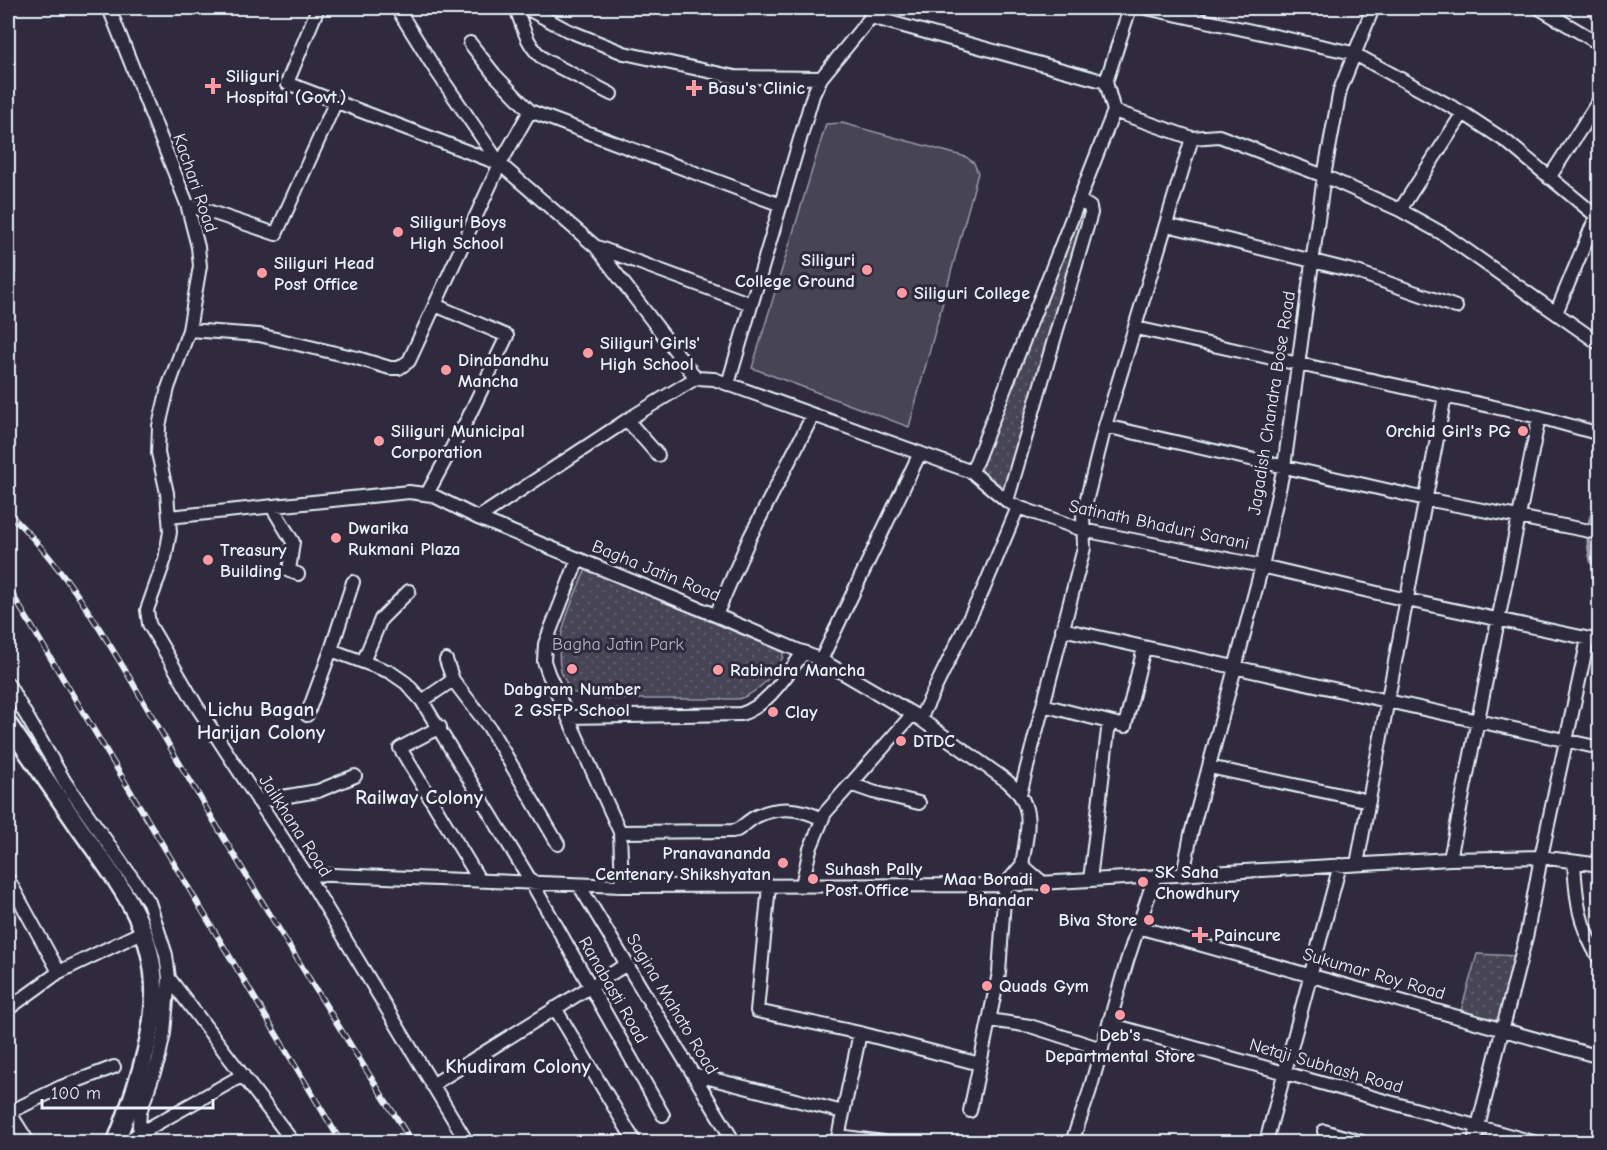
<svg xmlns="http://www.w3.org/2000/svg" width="1607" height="1150" viewBox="0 0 1607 1150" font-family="'Comic Neue',sans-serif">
<defs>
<pattern id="park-dots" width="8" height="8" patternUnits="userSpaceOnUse" patternTransform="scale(1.5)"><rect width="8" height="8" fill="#464455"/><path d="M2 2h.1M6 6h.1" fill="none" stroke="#615f6e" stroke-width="1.8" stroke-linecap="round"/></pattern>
</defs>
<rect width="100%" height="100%" fill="#2f2a3d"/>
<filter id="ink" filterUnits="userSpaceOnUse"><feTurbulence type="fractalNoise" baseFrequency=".0167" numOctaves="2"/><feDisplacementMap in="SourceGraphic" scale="12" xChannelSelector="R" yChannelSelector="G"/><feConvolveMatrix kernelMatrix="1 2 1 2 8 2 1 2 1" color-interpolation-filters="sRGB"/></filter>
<g filter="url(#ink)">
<path fill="#464455" stroke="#979aa6" stroke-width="1.5" d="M 842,123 L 966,157 L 974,163 L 978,173 L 909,427 L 752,368 L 826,124 Z"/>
<path fill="url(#park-dots)" stroke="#979aa6" stroke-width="1.5" d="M 1082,207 L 1085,208 L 1006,496 L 977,473 Z
M 586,569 L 776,649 L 783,653 L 783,657 C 774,675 758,693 739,699 L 609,699 L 571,692 C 568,685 563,678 561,671 C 553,639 574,597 586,569 Z
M 1477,954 L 1518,956 L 1502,1021 L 1495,1023 L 1460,1014 Z"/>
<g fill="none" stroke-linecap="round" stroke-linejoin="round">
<path stroke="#9c9fab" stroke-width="4" d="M 1600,502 C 1585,518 1587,543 1592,563 L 1600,568"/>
<defs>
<path id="minor" d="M 109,8 L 187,204 L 198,247 L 200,266 L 189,330 L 168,388 L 159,426 L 158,453 L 167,493 L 170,532 L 165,559 L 147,610 L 149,624 L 196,705 L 306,874 L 467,1142
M 318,8 L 287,83 L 500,164
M 397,8 L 433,66 L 500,164 L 596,247 L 696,378
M 516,8 C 523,27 527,47 545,60 L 611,94
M 526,8 L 567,30 L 624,53 L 735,77 L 821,78
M 1146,8 L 1353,53 L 1463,113 L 1507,142 L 1600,219
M 1539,8 L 1600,44
M 470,43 L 494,74 L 530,111 L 781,205
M 1192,138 L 1219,136 L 1324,176 L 1400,210 L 1445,235 L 1600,344
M 1549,178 L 1600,99
M 187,204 L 276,234 L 336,101
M 1400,210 L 1463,113
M 1167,225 L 1357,272 L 1456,307
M 597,247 L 751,304
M 8,250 L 8,272
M 1556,313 L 1596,217
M 1136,328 L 1539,417 L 1600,434
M 189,330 L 259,335 L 357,358 L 390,368 L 399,368 L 409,361 L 500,164 L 530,111
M 696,378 L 714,379 L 972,472 L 1007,501 L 1018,507 L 1083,530 L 1262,566 L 1407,600 L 1600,641
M 728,384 L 813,95 L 821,78 L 871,17 L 1106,82
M 627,420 L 658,455
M 1105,426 L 1426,499 L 1600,533
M 972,472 L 1114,111 L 1106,82 L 1130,8
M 427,494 L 468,418 L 507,336 L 435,305
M 1007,501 L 1091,213 L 1090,207 L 1080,201
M 272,507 L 293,542 L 289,571 L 298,574
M 169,517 L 409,492 L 432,495 L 478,518 L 720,617 L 821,660 L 913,714 L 1007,781 C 1037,806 1027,831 1022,865
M 478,518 L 627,420 L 696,378
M 578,559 L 545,644 L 544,661 L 548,673 L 620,832 L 622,886
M 716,615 L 750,537 L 813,415
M 1062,629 L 1600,748
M 331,650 L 390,672 L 406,683 L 422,701 L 532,883 L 663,1115
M 446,660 L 453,680 L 489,727 L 558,844
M 821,660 L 920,453
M 363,662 L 381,619 L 409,591
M 8,684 L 65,782 L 149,902 L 166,955 L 169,978 L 164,1033 L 158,1061 L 140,1112 L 139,1126 L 143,1142
M 422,701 L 453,680
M 1043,705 L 1109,722
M 307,715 L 331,650 L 353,582
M 569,717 L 741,714 C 768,706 787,674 804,652
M 920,719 L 984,588 L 1018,507
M 440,727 L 400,748 L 480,881
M 1209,767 L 1369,801
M 850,784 L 873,792 L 919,803
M 1020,794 L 1084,548 L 1083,514 L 1105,426 L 1192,138 L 1114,111
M 258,801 L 318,791 L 355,776
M 620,832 L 732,831 L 737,830 C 744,826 749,820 757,816 C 778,806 801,808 822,819
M 1450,859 L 1539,417
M 1574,862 C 1576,900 1579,927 1600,960
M 1357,864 L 1445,396
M 306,874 L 622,886 L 1005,885 L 1450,859 L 1541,857 L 1600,865
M 1183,875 L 1191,834 L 1262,566 L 1284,467 L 1324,176 L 1340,90 L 1373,8
M 8,879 L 59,972
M 1090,880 L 1109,722 L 1125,726 L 1144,648
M 579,885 L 734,1142
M 802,885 L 810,849 L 825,813 L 913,714
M 769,886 L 757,1011 L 860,1033 L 980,1064
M 1138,927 L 1600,1057
M 169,978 L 293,1142
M 555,1008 L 635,1142
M 8,1009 L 59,972 L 140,933
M 989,1020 L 1030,1026 L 1102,1049
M 1109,1024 L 1533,1142
M 693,1074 L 843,1112
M 432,1085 L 627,964
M 8,1110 L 28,1142
M 970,1111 L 999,973 L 1005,885 L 1022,865 L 1042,882
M 8,1113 L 61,1087 L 114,1067
M 1324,1131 L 1362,1142
M 838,1136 L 883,1142
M 126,1142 L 140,1133 L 243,1075
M 837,1142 L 860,1033
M 1072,1142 L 1089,1093 L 1127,961 L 1155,876
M 1266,1142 L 1340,865
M 1474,1142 L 1527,933 L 1541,857 L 1588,639"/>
<path id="major" d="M 8,724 C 32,759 56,794 80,829 C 118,883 156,927 154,997 C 153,1041 132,1101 116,1142"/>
</defs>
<use href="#minor" stroke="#e8f1f8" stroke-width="16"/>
<use href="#major" stroke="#e8f1f8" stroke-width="21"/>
<use href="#minor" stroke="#2f2a3d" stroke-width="12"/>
<use href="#major" stroke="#2f2a3d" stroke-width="16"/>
<defs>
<path id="rail" d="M 8,513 C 59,560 95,620 131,680 C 153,718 175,756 198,794 C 267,912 339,1028 412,1142
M 8,587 L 341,1142"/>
</defs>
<use href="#rail" stroke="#e8f1f8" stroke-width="6"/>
<use href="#rail" stroke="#2f2a3d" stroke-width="4" stroke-dasharray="11" stroke-linecap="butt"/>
</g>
</g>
<g fill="#ff9aa2" stroke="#2f2a3d" stroke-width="2">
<path d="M210 77h6v6h6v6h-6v6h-6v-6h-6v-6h6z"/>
<path d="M691 79h6v6h6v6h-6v6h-6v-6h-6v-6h6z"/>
<circle cx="398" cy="232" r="6"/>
<circle cx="867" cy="270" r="6"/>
<circle cx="262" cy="273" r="6"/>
<circle cx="902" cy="293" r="6"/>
<circle cx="588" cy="353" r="6"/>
<circle cx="446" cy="370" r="6"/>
<circle cx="1523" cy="431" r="6"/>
<circle cx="379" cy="441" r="6"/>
<circle cx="336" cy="538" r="6"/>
<circle cx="208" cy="560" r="6"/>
<circle cx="572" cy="669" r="6"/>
<circle cx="718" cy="670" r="6"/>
<circle cx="773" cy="712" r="6"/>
<circle cx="901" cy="741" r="6"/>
<circle cx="783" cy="863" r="6"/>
<circle cx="813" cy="879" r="6"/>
<circle cx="1143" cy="882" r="6"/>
<circle cx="1045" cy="889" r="6"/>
<circle cx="1149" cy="920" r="6"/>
<path d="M1197 926h6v6h6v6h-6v6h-6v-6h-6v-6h6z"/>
<circle cx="987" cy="986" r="6"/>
<circle cx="1120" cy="1015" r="6"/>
</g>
<g text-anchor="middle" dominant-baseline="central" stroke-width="6" stroke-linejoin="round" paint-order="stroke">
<g font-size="18" font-weight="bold" fill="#e8f1f8" stroke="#2f2a3d" text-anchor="start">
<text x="226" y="76">Siliguri<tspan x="226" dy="21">Hospital (Govt.)</tspan></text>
<text x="708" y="88">Basu's Clinic</text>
<text x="410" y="222">Siliguri Boys<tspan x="410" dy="21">High School</tspan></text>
<text x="855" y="260" text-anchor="end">Siliguri<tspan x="855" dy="21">College Ground</tspan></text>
<text x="274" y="263">Siliguri Head<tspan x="274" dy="21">Post Office</tspan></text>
<text x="914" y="293">Siliguri College</text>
<text x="600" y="343">Siliguri Girls'<tspan x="600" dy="21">High School</tspan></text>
<text x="458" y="360">Dinabandhu<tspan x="458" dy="21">Mancha</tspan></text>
<text x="391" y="431">Siliguri Municipal<tspan x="391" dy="21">Corporation</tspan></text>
<text x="1511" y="431" text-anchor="end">Orchid Girl's PG</text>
<text x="348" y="528">Dwarika<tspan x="348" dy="21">Rukmani Plaza</tspan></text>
<text x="220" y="550">Treasury<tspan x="220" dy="21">Building</tspan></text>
<text x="730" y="670">Rabindra Mancha</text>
<text x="572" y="689" text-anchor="middle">Dabgram Number<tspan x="572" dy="21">2 GSFP School</tspan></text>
<text x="785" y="712">Clay</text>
<text x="913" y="741">DTDC</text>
<text x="771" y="853" text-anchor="end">Pranavananda<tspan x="771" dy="21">Centenary Shikshyatan</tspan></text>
<text x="825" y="869">Suhash Pally<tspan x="825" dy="21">Post Office</tspan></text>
<text x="1155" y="872">SK Saha<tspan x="1155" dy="21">Chowdhury</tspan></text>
<text x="1033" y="879" text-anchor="end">Maa Boradi<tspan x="1033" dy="21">Bhandar</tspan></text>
<text x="1137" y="920" text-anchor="end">Biva Store</text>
<text x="1214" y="935">Paincure</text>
<text x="999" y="986">Quads Gym</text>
<text x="1120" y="1035" text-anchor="middle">Deb's<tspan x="1120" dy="21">Departmental Store</tspan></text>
</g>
<g font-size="18" fill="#e8f1f8" stroke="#2f2a3d">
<text transform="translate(195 183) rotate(71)">Kachari Road</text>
<text transform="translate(1272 403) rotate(-81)">Jagadish Chandra Bose Road</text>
<text transform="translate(1159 525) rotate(12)">Satinath Bhaduri Sarani</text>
<text transform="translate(656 571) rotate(22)">Bagha Jatin Road</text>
<text transform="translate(295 826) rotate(57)">Jailkhana Road</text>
<text transform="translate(1374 974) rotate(16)">Sukumar Roy Road</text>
<text transform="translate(613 990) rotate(60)">Ranabasti Road</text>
<text transform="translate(672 1004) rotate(59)">Sagina Mahato Road</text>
<text transform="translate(1326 1066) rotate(16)">Netaji Subhash Road</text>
</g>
<g font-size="18" fill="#afb4bf" stroke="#2f2a3d">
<text x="618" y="644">Bagha Jatin Park</text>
</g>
<g font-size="20" font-weight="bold" fill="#e8f1f8" stroke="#2f2a3d">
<text x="261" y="709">Lichu Bagan<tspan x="261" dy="23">Harijan Colony</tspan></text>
<text x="419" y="797">Railway Colony</text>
<text x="518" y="1066">Khudiram Colony</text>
</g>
</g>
<rect width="1607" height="1150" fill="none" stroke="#2f2a3d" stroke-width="30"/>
<rect x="15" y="15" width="1577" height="1120" fill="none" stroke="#e8f1f8" stroke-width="2" filter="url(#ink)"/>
<path d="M42 1099v9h171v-9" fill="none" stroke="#e8f1f8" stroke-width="3"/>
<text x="51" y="1099" font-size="18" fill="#e8f1f8" stroke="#2f2a3d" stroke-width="4.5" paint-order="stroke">100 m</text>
</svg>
